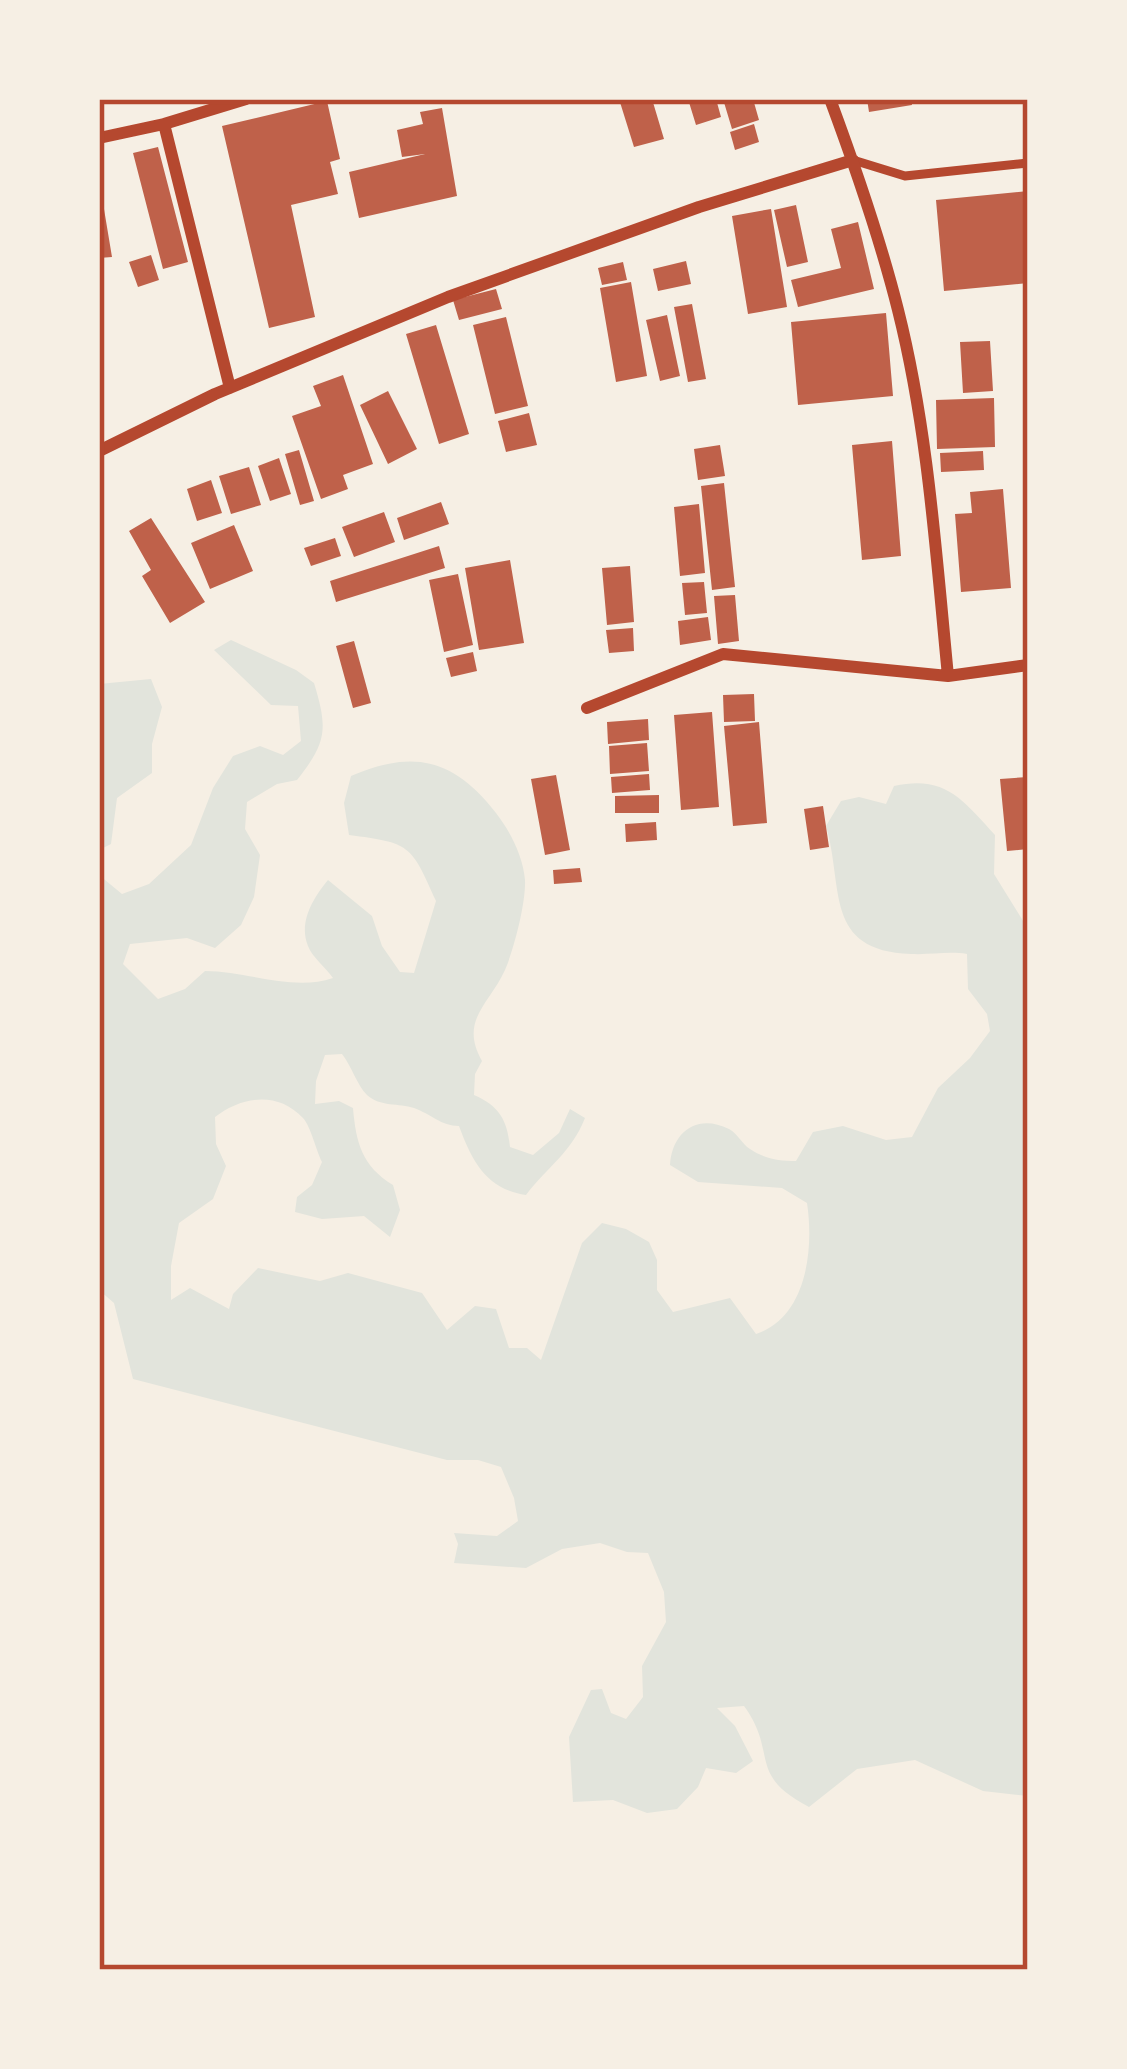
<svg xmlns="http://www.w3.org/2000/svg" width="1127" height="2069" viewBox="0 0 1127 2069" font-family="Mulish,sans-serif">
<rect width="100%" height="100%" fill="#f6efe4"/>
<path fill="#e2e4dc" d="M 231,640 L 296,670 L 314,683 C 328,729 327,742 297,780 L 277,784 L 247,802 L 245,829 L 260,855 L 254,897 L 241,925 L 215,948 L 187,938 L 130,944 L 123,964 L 158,999 L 185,989 L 205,971 C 247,971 293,992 333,978 C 327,969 312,957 308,946 C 298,922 314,897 328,880 L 372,916 L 382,946 L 400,972 L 414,973 L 436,901 C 411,844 410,843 349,835 L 344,803 L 351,776 C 414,749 454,759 496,813 C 510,831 523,856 525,880 C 526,903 514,949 505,970 C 489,1005 459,1020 482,1061 L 475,1074 L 474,1095 C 499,1106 507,1119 510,1147 L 533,1155 L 559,1133 L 570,1109 L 585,1118 C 571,1153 549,1165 526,1195 C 486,1189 472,1161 459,1126 C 441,1126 431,1114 414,1108 C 399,1103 380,1107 367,1095 C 357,1085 352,1067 342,1054 L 325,1055 L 316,1081 L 315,1104 L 339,1101 L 353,1108 C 356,1143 362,1166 393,1185 L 400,1210 L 390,1237 L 364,1216 L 322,1219 L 295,1212 L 297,1197 L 312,1185 L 322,1162 C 316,1150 311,1127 303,1118 C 277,1090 241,1097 215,1117 L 216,1144 L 226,1166 L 213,1199 L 179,1223 L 171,1266 L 171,1300 L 190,1288 L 229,1309 L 233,1294 L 258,1268 L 320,1281 L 348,1273 L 422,1293 L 447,1330 L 475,1306 L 496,1309 L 509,1348 L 527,1348 L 541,1360 L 582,1243 L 602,1223 L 626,1229 L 649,1242 L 657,1260 L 657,1290 L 673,1312 L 730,1298 L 756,1334 C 807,1317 814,1249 807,1203 L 782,1188 L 698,1182 L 670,1165 C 672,1132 697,1113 729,1129 C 738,1134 742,1144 750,1149 C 765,1159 779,1161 796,1161 L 813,1132 L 843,1126 L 886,1140 L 912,1137 L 938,1088 L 970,1058 L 990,1031 L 987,1014 L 968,989 L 967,954 C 948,951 931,955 911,954 C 823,951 844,887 826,826 L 841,801 L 859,797 L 886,804 L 894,786 C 945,775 962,799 995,835 L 994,874 L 1028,929 L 1028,1796 L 983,1791 L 915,1760 L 857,1769 L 809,1807 C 746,1774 779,1754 744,1706 L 717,1708 L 735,1726 L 753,1761 L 736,1773 L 706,1768 L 698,1787 L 677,1809 L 647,1813 L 613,1800 L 573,1802 L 569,1737 L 591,1690 L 602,1689 L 611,1713 L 626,1719 L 643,1697 L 642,1666 L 666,1622 L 664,1592 L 648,1553 L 627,1552 L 600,1543 L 562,1549 L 526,1568 L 454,1563 L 458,1544 L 454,1533 L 497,1536 L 518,1521 L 514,1498 L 501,1467 L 478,1460 L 447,1460 L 133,1379 L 114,1303 L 99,1290 L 99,875 L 122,894 L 149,884 L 191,845 L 213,788 L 233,756 L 260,746 L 283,755 L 301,741 L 298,706 L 271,705 L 214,650 Z
M 151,679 L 162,707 L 152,744 L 152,773 L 117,798 L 111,844 L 99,850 L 99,684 Z"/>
<path fill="#bf614a" d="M 619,99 L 652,99 L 664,139 L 634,147 Z
M 688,99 L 716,99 L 721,117 L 696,125 Z
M 723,99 L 753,99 L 759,120 L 732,129 Z
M 867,99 L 911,99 L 912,105 L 869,112 Z
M 327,101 L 340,159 L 330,162 L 338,194 L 291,205 L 315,317 L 269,328 L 222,126 Z
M 442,108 L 457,196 L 359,218 L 349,172 L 425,154 L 402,157 L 397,130 L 423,124 L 420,112 Z
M 754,124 L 759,142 L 735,150 L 730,132 Z
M 158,147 L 188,262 L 163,269 L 133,153 Z
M 99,179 L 112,257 L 99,258 Z
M 1028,191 L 1028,283 L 944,291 L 936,200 Z
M 796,205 L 808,262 L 787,267 L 774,210 Z
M 771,209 L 787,307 L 748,314 L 732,216 Z
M 858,222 L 874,289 L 798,307 L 791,280 L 841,268 L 831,229 Z
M 151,255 L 159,280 L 138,287 L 129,262 Z
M 686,261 L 691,284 L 658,291 L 653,269 Z
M 623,262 L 627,280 L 602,285 L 598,268 Z
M 631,282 L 647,376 L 616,382 L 600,288 Z
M 496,289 L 502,309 L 459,320 L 453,300 Z
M 692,304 L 706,379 L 688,382 L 674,307 Z
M 886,313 L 893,396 L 798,405 L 791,322 Z
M 667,315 L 680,376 L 660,381 L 646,320 Z
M 506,317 L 528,406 L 495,414 L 473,325 Z
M 436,325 L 469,434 L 439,444 L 406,334 Z
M 990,341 L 993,391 L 963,393 L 960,342 Z
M 343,375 L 373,464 L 343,475 L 348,489 L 321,499 L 292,416 L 321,406 L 313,386 Z
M 388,391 L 417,449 L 388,464 L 360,405 Z
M 994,398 L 995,447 L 937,449 L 936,400 Z
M 529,413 L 537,445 L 506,452 L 498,421 Z
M 892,441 L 901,556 L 862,560 L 852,445 Z
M 720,445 L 725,476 L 698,480 L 694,449 Z
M 299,450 L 314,501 L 300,505 L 285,454 Z
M 983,451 L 984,470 L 941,472 L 940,453 Z
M 279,458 L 291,494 L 270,501 L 258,466 Z
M 249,467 L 261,505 L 231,514 L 219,476 Z
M 211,480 L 222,513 L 197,521 L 187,489 Z
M 724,483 L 735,587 L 712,590 L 701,486 Z
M 1003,489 L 1011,588 L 961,592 L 955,514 L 972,513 L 970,492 Z
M 441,502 L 449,524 L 404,540 L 397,518 Z
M 699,504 L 705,573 L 680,576 L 674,507 Z
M 384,512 L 395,542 L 354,557 L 342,527 Z
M 151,518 L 205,602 L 170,623 L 142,576 L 151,570 L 129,531 Z
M 234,525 L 253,571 L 210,589 L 191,543 Z
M 335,538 L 341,556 L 311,566 L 304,548 Z
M 439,546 L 445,568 L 336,602 L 330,581 Z
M 510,560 L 524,643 L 479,650 L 465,568 Z
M 630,566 L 634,622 L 607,625 L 602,568 Z
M 458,574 L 473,645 L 444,652 L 429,580 Z
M 704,582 L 707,613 L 685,615 L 682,583 Z
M 735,595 L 739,641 L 718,644 L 714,596 Z
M 708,617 L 711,640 L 680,645 L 678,621 Z
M 633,628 L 634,651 L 609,653 L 606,630 Z
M 354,641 L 371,703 L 353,708 L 336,646 Z
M 473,652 L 477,671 L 451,677 L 446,658 Z
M 754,694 L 755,721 L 724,722 L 723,695 Z
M 712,712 L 719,807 L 681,810 L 674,715 Z
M 648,719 L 649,740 L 608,744 L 607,722 Z
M 759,722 L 767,823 L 733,826 L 724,726 Z
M 647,743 L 649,771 L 610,774 L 609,746 Z
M 649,774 L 650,790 L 612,793 L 611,777 Z
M 556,775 L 570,850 L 545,855 L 531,779 Z
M 1028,777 L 1028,849 L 1007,851 L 1000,779 Z
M 659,795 L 659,813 L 615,813 L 615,796 Z
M 823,806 L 829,847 L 810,850 L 804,809 Z
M 656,822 L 657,840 L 626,842 L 625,824 Z
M 580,868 L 582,882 L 554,884 L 553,870 Z"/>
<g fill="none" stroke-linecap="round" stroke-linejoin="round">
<path stroke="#b5482f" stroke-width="9" d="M 853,160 L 905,176 L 1028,163"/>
<path stroke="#b5482f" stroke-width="12" d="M 830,99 C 856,169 880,238 898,310 C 928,429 936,554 948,676
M 164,124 L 230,388
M 99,138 L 164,124 L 246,99
M 99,451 L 215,394 L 448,297 L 699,207 L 853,160
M 587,708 L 723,654 L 948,676 L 1028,665"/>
</g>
<rect width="1127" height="2069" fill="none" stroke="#f6efe4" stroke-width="204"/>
<rect x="102" y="102" width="923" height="1865" fill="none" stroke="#b5482f" stroke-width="4.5"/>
</svg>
